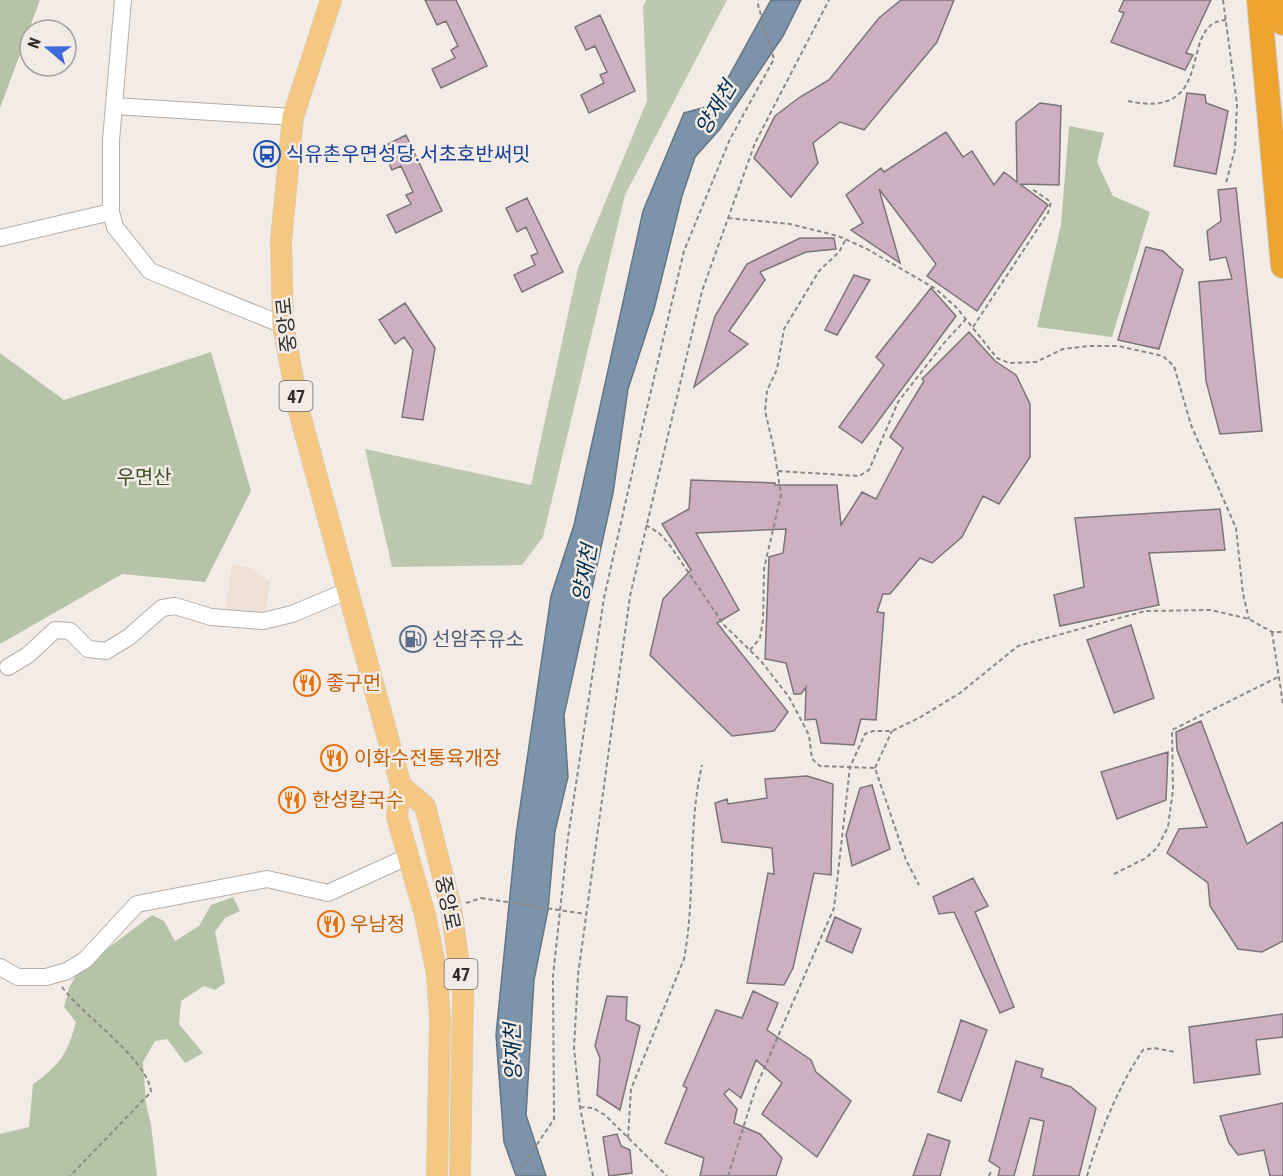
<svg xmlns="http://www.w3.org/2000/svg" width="1283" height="1176" viewBox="0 0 1283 1176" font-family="'Roboto Condensed','Noto Sans KR',sans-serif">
<rect width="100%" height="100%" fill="#f3ece6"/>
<path fill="#eee0d5" d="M 232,564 L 251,568 L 270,582 L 266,611 L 225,613 Z"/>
<path fill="#bcc9af" d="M 646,0 L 727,0 L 625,195 L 543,537 L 522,565 L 392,567 L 365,449 L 531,485 L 578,268 L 647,101 L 643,7 Z"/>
<path fill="#b5c4a7" d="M 0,0 L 40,0 L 0,108 Z
M 1069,126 L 1104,133 L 1097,162 L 1113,196 L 1150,212 L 1112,337 L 1037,327 L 1061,225 Z
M 211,352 L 251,491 L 205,582 L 122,574 L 0,644 L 0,353 L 64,400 Z
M 233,897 L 240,911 L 225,918 L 215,932 L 225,983 L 215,990 L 204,986 L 181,1001 L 179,1024 L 203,1053 L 185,1063 L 167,1039 L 155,1041 L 143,1062 L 146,1104 L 151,1125 L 157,1176 L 0,1176 L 0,1134 L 29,1127 L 33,1084 C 59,1066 68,1053 76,1022 L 64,1007 L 69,988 L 79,970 L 152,915 L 164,921 L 175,941 L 199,926 L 211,905 Z"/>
<path fill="#7b94aa" stroke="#647583" stroke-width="1.5" d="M 771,0 L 801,0 L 783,36 L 720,129 L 695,157 L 682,196 L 654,309 L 628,389 L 613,493 L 564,715 L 568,777 L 555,831 L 548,910 L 534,980 L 526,1115 L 546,1176 L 516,1176 L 504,1142 L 496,1035 L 516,835 L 551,596 L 574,525 L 643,211 L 684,113 L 713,105 Z"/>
<path fill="#ceafc2" stroke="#7b7478" stroke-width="1.5" d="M 425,0 L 456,0 L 487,66 L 441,88 L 432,69 L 455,58 L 451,50 L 458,46 L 446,21 L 437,25 Z
M 901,0 L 954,0 L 937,42 L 864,130 L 840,122 L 813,143 L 818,163 L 791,197 L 754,158 L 775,116 L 800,97 L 829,80 L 879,18 Z
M 1124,0 L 1211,0 L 1186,53 L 1193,55 L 1185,70 L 1111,42 L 1124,13 L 1119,11 Z
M 600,15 L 635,91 L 589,113 L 581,95 L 604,83 L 600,75 L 607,72 L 595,46 L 586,50 L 575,27 Z
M 1187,93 L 1205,95 L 1206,103 L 1228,111 L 1216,174 L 1174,166 Z
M 1040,103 L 1061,106 L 1059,185 L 1020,184 L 1048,205 L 977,311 L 927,276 L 936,264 L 879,189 L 900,263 L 851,230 L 863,223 L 846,195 L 881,168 L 884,172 L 946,132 L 963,157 L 972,151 L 994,185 L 1004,172 L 1017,182 L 1016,122 Z
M 406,135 L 442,211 L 396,233 L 387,215 L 411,204 L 406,195 L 413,192 L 401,166 L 392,170 L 382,147 Z
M 1236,188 L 1262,431 L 1220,434 L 1206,381 L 1199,282 L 1232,279 L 1226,257 L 1210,260 L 1207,231 L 1221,221 L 1218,190 Z
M 527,198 L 563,272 L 522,292 L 514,275 L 535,265 L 531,256 L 538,253 L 526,227 L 517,232 L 506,208 Z
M 800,238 L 834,238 L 836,249 L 806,252 L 760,272 L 765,280 L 729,331 L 748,344 L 694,387 L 715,316 L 747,264 Z
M 1146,247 L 1163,251 L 1183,270 L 1159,349 L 1118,340 Z
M 854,275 L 870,280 L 837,335 L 825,330 Z
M 931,288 L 956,316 L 862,443 L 839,427 L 884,365 L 876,357 Z
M 405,303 L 435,348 L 423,420 L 402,417 L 413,350 L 404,337 L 395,344 L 379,320 Z
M 969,332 L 995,361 L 1016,375 L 1030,404 L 1030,457 L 999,504 L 983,496 L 962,537 L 932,563 L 920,558 L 890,594 L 883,594 L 877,612 L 884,613 L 876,720 L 861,719 L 854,745 L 821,743 L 816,719 L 805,720 L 806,687 L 801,694 L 794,694 L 786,663 L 765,659 L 769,557 L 783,553 L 786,529 L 696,533 L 739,610 L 717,623 L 788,712 L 774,731 L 732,736 L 650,655 L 663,599 L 691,570 L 662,524 L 689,509 L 691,480 L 775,483 L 775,485 L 837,485 L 841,525 L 862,492 L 876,499 L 903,448 L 890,437 L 924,381 L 922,379 Z
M 1220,509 L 1225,550 L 1149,553 L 1159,605 L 1060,626 L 1054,595 L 1084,587 L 1075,518 Z
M 1131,625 L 1154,698 L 1114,713 L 1087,640 Z
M 1201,721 L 1247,844 L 1283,822 L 1283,941 L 1262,952 L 1238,949 L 1210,906 L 1208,883 L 1167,853 L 1179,829 L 1207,827 L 1177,750 L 1176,732 Z
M 1168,752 L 1166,800 L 1117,819 L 1101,772 Z
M 807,776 L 833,784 L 831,875 L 814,873 L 793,968 L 784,985 L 747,983 L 768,873 L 774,874 L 772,848 L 722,842 L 715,803 L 727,799 L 728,804 L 767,798 L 765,779 Z
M 872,785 L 890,849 L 852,866 L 846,835 L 860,788 Z
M 973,878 L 988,906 L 975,912 L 1014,1007 L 1000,1013 L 954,912 L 939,914 L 933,897 Z
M 835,917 L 861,929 L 852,953 L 826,941 Z
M 753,991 L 778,1003 L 767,1030 L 811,1060 L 816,1072 L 851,1101 L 817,1157 L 762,1114 L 782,1083 L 756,1060 L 741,1098 L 729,1089 L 724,1094 L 737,1109 L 734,1123 L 760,1134 L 782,1158 L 776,1176 L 700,1176 L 704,1158 L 665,1143 L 687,1088 L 683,1086 L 716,1010 L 742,1018 Z
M 607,996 L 627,997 L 626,1020 L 640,1026 L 620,1110 L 597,1095 L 600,1058 L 595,1046 Z
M 1283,1014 L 1283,1037 L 1256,1040 L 1260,1074 L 1194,1083 L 1189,1027 Z
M 961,1020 L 987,1030 L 961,1101 L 938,1092 Z
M 1016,1061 L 1043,1069 L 1041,1077 L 1071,1087 L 1096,1108 L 1079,1176 L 1033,1176 L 1044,1121 L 1030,1118 L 1014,1176 L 998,1176 L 1000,1168 L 989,1161 Z
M 1283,1103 L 1283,1176 L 1270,1176 L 1264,1150 L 1238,1155 L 1229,1143 L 1220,1116 Z
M 617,1134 L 621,1146 L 630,1150 L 632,1173 L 609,1176 L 603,1137 Z
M 928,1134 L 950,1141 L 940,1176 L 913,1176 Z"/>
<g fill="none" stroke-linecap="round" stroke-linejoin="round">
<defs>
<path id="minor" d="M 123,0 L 111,140 L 111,212 L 115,227 L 150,271 L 283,325
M 114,106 L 293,117
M 0,238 L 111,212
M 8,667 L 28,655 L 55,630 L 70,631 L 88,649 L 106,651 L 129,637 L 162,608 L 175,606 L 211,617 L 263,621 L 292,614 L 347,591
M 0,967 L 18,977 L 46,977 L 67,971 L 85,960 L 137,904 L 267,879 L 328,893 L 407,857"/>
<path id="major" d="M 331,0 L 293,117 L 281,241 L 283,325 L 299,411 L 401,786 L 397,817 L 425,915 L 437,974 L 440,1019 L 437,1176
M 401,786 L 425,806 L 451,908 L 463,993 L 460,1176"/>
<path id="highway" d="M 1259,0 L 1283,266
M 1281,0 L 1283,23"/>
</defs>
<use href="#minor" stroke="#b5aea8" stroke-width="18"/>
<use href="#major" stroke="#cdcccc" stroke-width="22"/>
<use href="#highway" stroke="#cdcccc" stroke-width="26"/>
<path stroke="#8c8883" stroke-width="2" stroke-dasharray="4.5 3" stroke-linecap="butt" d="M 1223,0 L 1237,104 L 1235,149 L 1226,183
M 1128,101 C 1220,121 1176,22 1226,20
M 728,218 L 790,224 L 838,236 L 867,249 L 936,289 L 956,307 L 997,358 L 1009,363 L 1036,362 L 1063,349 L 1089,346 L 1118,346 L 1163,356 L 1174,366 L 1191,425 L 1236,528 L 1243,594 L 1249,619
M 973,327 L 1048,213 L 1051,202 L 1032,189
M 778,471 L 859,476 L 869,470 L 898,402 L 944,343 L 966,319
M 646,525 L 659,533 L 669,544 L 724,625 L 761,661 L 789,697 L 809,735 L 812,759 L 820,766 L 875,768 L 906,860 L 919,885
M 1272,632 L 1283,704
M 750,650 L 760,638 L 763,620 L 764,569 L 781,495 L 774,449 L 765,411 L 767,391 L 777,369 L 784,329 L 819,271 L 839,252 L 846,239
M 875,768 L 892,731
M 1114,874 L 1146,858 L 1157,848 L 1168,827 L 1173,790 L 1172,730 L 1278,677
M 466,903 L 481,898
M 62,987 C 83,1016 148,1059 151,1092 L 70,1176
M 580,1107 L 593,1108 L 605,1115 L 667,1176
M 628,1138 L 631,1089 L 684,959 C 696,896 687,830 702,765
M 516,1176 L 554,1119 L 553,976 L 568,837 L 604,598 L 642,429 L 684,251 L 730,139 L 774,59 L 758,5 L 759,0
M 593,1176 L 580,1107 L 574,1048 L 578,975 L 630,596 L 702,291 L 755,143 L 829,0
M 728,1176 L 756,1087 L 834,908 L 850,767 L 865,734 L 873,731 L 892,731 L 919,718 L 960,693 L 1018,646 L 1145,611 L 1211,610 L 1249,619 L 1272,632 L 1283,632
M 989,1176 L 991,1171
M 1087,1176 C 1099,1134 1118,1087 1143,1050 L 1154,1048 L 1175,1052"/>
<use href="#minor" stroke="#fff" stroke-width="16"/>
<use href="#major" stroke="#f4c882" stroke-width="21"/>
<use href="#highway" stroke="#eda32f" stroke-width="24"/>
<path stroke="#8c8883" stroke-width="2" stroke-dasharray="4.5 3" stroke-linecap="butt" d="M 481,898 L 585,914"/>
</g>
<defs>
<symbol id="bus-ring" viewBox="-11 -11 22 22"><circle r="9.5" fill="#f3ece6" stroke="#1a4fb4" stroke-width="1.5"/><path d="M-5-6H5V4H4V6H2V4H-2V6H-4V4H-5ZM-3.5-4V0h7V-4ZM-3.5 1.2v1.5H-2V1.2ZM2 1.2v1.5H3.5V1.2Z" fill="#1a4fb4"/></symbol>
<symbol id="fuel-ring" viewBox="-11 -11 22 22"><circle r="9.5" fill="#f3ece6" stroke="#5c6f8a" stroke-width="1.5"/><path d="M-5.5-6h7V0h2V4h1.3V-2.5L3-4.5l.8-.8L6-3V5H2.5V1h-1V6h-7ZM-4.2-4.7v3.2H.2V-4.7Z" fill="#5c6f8a"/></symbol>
<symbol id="restaurant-ring" viewBox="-11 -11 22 22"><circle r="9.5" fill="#f3ece6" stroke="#e8710a" stroke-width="1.5"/><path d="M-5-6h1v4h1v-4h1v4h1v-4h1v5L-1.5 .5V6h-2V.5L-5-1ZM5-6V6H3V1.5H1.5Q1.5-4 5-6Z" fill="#e8710a"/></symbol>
</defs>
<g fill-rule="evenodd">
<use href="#bus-ring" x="252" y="139" width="30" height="30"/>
<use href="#fuel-ring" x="398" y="624" width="30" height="30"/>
<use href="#restaurant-ring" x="292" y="668" width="30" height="30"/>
<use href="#restaurant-ring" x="319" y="743" width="30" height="30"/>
<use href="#restaurant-ring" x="277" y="785" width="30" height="30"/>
<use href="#restaurant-ring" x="316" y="909" width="30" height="30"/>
</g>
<g text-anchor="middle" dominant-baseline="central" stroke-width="5" stroke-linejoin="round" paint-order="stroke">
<g fill="#f3ece6" stroke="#696662" stroke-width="1.5">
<rect x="279.5" y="381" width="33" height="30" rx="4.5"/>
<rect x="444.5" y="959" width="33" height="30" rx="4.5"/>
</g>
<g font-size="18" font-weight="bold" fill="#2e2c29">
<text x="296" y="396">47</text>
<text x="461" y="974">47</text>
</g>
<g font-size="20" fill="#164399" stroke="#f3ece6" text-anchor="start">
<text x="286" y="154">식유촌우면성당.서초호반써밋</text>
</g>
<g font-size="20" fill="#2e2c29" stroke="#f3ece6">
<text transform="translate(286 325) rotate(-96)">중앙로</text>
<text transform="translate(448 903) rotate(78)">중앙로</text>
</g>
<g font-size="20" fill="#3d5124" stroke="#f3ece6">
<text x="144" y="477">우면산</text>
</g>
<g font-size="20" fill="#4e5e75" stroke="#f3ece6" text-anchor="start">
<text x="432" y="639">선암주유소</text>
</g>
<g font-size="20" fill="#c56008" stroke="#f3ece6" text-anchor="start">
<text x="326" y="683">좋구먼</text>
<text x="354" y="758">이화수전통육개장</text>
<text x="312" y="800">한성칼국수</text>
<text x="350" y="924">우남정</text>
</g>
<g font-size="21" font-style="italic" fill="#002e4d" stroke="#f3ece6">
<text transform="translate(716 108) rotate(-59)">양재천</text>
<text transform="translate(585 573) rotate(-80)">양재천</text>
<text transform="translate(513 1052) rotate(-91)">양재천</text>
</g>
</g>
<g transform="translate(48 48) rotate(290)"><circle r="28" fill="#f3ece6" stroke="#a49f9a" stroke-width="1.5"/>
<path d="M0-4.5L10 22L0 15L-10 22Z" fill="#3f6bdc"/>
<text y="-9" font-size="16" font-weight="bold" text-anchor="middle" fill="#2e2c29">N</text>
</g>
</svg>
